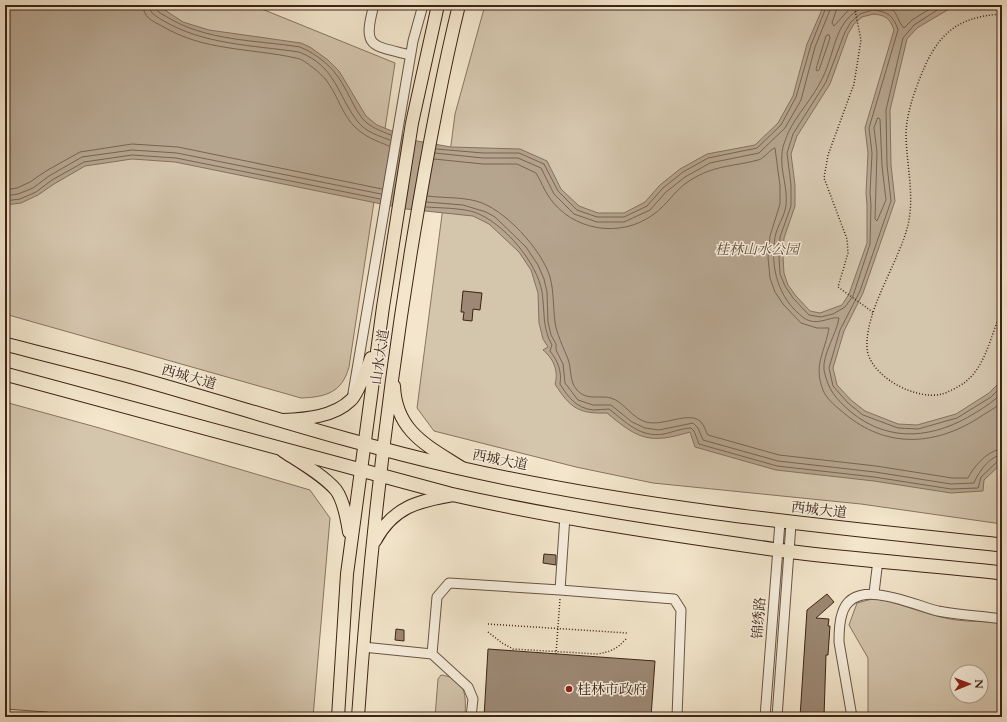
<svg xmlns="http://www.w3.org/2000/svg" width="1007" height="722" viewBox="0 0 1007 722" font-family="Cardo,'Noto Serif SC',serif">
<rect width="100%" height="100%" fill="#f3e6cc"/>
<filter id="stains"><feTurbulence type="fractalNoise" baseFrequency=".005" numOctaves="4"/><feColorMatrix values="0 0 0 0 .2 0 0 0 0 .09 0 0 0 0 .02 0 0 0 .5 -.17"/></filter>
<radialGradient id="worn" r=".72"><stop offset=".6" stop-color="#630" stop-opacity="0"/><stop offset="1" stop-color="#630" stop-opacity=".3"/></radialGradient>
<path fill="#d4c5ad" stroke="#887461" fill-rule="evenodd" d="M 5,5 L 252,5 L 395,63 L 349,367 C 342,392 327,397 301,398 L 5,314 Z
M 485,5 L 1002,5 L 1002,524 L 861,504 L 653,483 L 576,467 L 434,431 L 417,408 L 455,114 Z
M 5,402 L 96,427 L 310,490 L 330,518 L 313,717 L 5,717 Z
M 876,598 C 903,604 928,616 956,620 C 971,622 987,621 1002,623 L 1002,717 L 868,717 L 868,658 L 849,625 L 857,603 ZM 957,672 L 981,672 L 981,696 L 957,696 Z
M 441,675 C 467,678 466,697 465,717 L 435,717 L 438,679 Z"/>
<path fill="#b5a48e" stroke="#85705e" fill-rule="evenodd" d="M 5,5 L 157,5 L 183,22 L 209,30 L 301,43 L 310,47 L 328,60 L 339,71 L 366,116 L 377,125 L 417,141 L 451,147 L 520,149 L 547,161 L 561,189 L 579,206 L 598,213 L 624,213 L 645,202 L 660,185 L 680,169 L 707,154 L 755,145 L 778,123 L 793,96 L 807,44 L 824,5 L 956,5 L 917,28 L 907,39 L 890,110 L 891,165 L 895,201 L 863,293 L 844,331 L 833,368 L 837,385 L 851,400 L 865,411 L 898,424 L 917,425 L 956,414 L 989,393 L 1002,380 L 1002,463 L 984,480 L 983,491 L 951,493 L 874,481 L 776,470 L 695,447 L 690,432 C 650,444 639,440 607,413 C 579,414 570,408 555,384 C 559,371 553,358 543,350 L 548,347 L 543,339 L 539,323 L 538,293 L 531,270 L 519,252 L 489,224 L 473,216 L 406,209 L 175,162 L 132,159 L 85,166 L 54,184 L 38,195 L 21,203 L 5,205 ZM 873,14 C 885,15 890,18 894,30 L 865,128 L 868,153 L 866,193 L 867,205 L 867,243 L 849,294 L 842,305 L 820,313 L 810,311 L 796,296 L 788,285 L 784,273 L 783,257 L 784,238 L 795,206 L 795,185 L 791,154 L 797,136 L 830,84 L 848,34 L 854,24 L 862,17 Z"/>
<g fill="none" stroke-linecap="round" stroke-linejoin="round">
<path stroke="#796452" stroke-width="1" d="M 143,5 C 143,17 152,21 162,26 C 203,51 250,48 296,58 C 302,59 307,63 312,67 C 337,84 337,109 355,127 C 365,137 377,141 389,146
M 149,5 C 149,13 156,16 162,20 C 204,45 252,45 299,52 C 336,66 337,95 358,122 C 366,132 379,136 390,140
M 154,5 C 155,11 162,14 167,17 C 206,41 255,40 300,47 C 317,54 333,67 342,83 C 349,94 354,108 362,118 C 369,127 381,131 391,135
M 838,5 L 832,23 L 834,26 L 853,5
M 871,5 C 833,15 837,50 822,79 C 813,98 797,114 788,133 C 786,139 782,147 782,154 C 780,170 788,188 786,205 C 785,216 777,226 775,237 C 770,267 778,299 804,318 C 817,327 830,316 839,318 C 837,333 822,355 824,370 C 828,390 836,399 851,412 C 890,444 935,438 975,413 C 985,407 994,401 1002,393
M 877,5 C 900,7 894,17 904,28 L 912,20 L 936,5
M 945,5 L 914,25 L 903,38 L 886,110 L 887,165 L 891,201 L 860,291 L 840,330 L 829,368 L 833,386 L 848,403 L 863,415 L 898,428 L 918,429 L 957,418 L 991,397 L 1002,386
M 873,10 C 887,11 894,16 898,30 L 869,128 L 872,153 L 870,193 L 871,205 L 870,244 L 853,296 L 845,307 L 833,314 L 821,317 L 809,315 L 793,298 L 785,286 L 780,274 L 779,257 L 780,237 L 791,206 L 791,185 L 787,153 L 793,134 L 826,82 L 845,32 L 851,22 L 860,14 Z
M 829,35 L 830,38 L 819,70 L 817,71 L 816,69 L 826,36 Z
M 878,118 L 880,119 L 882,166 L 886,200 L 877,221 L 875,219 L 877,152 L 874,128 Z
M 436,149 L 483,153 L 519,153 L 544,164 L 558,191 L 577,210 L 597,217 L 624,217 L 647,206 L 663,188 L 683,172 L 708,158 L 757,148 L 781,125 L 796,97 L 811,45 L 827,5
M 435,153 L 483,158 L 518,158 L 541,168 L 554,194 L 574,214 L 597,222 L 624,222 L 650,210 L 666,192 L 685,177 L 710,163 L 759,153 L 785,128 L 801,100 L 815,47 L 832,5
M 434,159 L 483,164 L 517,164 L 536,173 C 541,181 544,190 549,197 C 572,231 621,239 654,214 C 667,205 675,190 689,181 C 714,165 731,167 758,160 C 765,158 769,150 775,148 L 780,186 L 780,204 L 770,236 L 768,258 L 770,278 L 775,292 L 783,304 L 801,323 L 817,328 L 829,328 C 825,352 813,365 823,390 C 826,399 838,408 845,414 C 886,448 933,446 977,419 C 985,413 995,409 1002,402
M 5,190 L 17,188 L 30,182 L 46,171 L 80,152 L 132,144 L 178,147 L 382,189
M 5,196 L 18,194 L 33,188 L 49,176 L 82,157 L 132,150 L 177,153 L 381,194
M 427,196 C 443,198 460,197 476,201 C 504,208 542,250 550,277 C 554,292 553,307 555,322 C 556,332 564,349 568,359 C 572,370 569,381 577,390 C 587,401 599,395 611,398 C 624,402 632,418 646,422 C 663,427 690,410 701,422 C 705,426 705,431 708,435 L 779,455 L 876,466 L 952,478 L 968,478 C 974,466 988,450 1002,449
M 5,201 L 20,199 L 36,192 L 52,180 L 84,162 L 132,155 L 176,158 L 380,199
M 426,202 L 463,205 L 486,212 L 495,217 L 526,247 L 538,265 L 544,279 L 547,292 L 548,322 L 551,335 L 556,344 L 556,350 L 563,364 L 565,383 L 578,400 L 593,405 L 611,405 L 632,422 L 645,428 L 659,430 L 693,423 L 698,428 L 703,440 L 778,461 L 875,472 L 951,484 L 974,483 C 978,473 989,456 1002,455
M 426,207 C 440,208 461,208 474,212 C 503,222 537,262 542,292 C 545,311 542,328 552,345 L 550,351 C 558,361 562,372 560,384 C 568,397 576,408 593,410 C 598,410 604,409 609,409 C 626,422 640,438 664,434 C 673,432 683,428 691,428 L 694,431 L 699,444 L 777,466 L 874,477 L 951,489 L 978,488 L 981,477 L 998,461 L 1002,460"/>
</g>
<path fill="#9c8874" stroke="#3d2315" d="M 463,291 L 482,293 L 480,310 L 473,309 L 472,321 L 463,320 L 464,312 L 461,312 Z
M 544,554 L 556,555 L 556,565 L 543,563 Z
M 827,594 L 834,602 L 816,618 L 829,619 L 828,626 L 830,626 L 828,655 L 826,655 L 824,717 L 800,717 L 807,610 Z
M 396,629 L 404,630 L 404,641 L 395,640 Z
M 488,649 L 655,661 L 651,717 L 484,717 Z"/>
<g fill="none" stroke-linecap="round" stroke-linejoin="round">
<defs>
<path id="minor" d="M 374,5 C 362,48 371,45 410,55
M 353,393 L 413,41 L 423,5
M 560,590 L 674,599 L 681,610 L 677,717
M 874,593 L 878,560
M 363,647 L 432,654 L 468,687 L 473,699 L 471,717
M 432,654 L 437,597 L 449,583 L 560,590 L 565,516
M 5,714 L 46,717
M 765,717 L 780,522
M 777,717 L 791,524
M 852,717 L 839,642 C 839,633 839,623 842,614 C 853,575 913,605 938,611 C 959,615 981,616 1002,619"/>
<path id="major" d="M 394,386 C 396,432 428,446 462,468
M 283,420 C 305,419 334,417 351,400 C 358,394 367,368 371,358
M 283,451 C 300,462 323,475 336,490 C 344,501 347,519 349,532
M 375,541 C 393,507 418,501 453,495
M 338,717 L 347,574 L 383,307 L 412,123 L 438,5
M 358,717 C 369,557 387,398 413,239 C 426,161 440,82 459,5"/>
<path id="highway" d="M 5,344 C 46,355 88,365 129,376 C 237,406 345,442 455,467 C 634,508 819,526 1002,545
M 5,374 L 450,494 C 561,519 673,535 785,551 C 857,560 930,565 1002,573"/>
</defs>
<use href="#minor" stroke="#6a5443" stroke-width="11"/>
<use href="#major" stroke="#3d2315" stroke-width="14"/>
<use href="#highway" stroke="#3d2315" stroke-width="15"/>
<path stroke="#3d2315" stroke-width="1.5" stroke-dasharray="1 2" stroke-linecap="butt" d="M 854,5 L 861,40 L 854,84 L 828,155 L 824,178 L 847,239 L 848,253 L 838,287 L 874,313
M 1002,14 C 952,17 935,38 918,83 C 912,99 907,115 906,132 C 906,164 915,194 908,225 C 899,262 865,310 867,348 C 869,376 916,401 942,394 C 949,392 958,387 964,383 C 984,368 989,342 998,320 L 1002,316
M 488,624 L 627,633
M 488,632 L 502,643 L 513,649 L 597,654 C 610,652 617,649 626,639
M 556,654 L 560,599"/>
<use href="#minor" stroke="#f7efde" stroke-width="9"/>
<use href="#major" stroke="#f3e6cc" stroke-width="12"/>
<use href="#highway" stroke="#f3e6cc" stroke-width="13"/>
</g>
<circle fill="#8f2418" stroke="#f7efde" stroke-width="1.5" cx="569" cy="689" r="4"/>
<g text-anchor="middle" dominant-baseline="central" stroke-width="3" stroke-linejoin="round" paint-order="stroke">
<g font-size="14" font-style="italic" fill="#634c3b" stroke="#f7efde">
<text x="757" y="249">桂林山水公园</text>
</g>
<g font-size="14" fill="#3d2315" stroke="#f7efde">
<text transform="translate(380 357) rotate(-82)">山水大道</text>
<text transform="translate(189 377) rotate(16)">西城大道</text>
<text transform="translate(500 460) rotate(11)">西城大道</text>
<text transform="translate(819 510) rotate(6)">西城大道</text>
<text transform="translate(759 618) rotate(-86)">锦绣路</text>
</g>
<g font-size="14" fill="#3d2315" stroke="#f7efde" text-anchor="start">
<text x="577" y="689">桂林市政府</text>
</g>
</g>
<rect width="1007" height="722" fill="none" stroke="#f3e6cc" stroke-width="20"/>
<rect x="6" y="6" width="995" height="710" fill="none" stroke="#3d2315" stroke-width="2"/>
<rect x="10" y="10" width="987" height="702" fill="none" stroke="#3d2315"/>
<g transform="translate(969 684) rotate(89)"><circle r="19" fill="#f7efde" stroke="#ad9d8e"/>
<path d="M0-3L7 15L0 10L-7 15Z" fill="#8f2418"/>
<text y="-6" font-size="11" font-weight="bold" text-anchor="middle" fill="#3d2315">N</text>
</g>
<rect width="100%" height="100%" filter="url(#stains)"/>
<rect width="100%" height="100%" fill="url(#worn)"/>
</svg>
